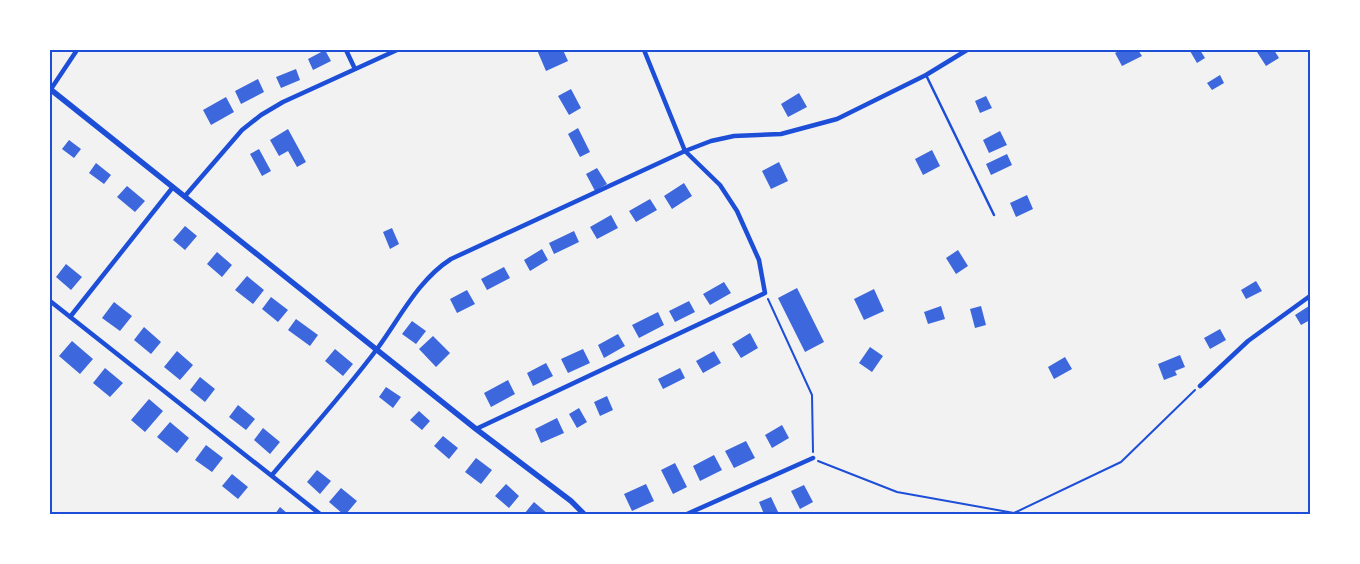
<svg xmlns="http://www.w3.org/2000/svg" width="1360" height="564" viewBox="0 0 1360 564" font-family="Commissioner,sans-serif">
<rect width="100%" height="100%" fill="#f2f2f2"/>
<path fill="#3d67dc" d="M 325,50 L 331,61 L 313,70 L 308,59 Z
M 537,50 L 563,50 L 568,61 L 546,71 Z
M 1121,50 L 1138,50 L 1142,56 L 1122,66 L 1115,53 Z
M 1192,50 L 1200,50 L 1205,58 L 1197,63 L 1190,51 Z
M 1260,50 L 1274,50 L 1279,58 L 1266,66 L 1257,52 Z
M 296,69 L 300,80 L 281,88 L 276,77 Z
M 1220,75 L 1224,83 L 1212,90 L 1207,83 Z
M 258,79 L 264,92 L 241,104 L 235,91 Z
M 571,89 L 581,108 L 569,115 L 558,96 Z
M 799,93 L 807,107 L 788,117 L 781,104 Z
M 986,96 L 992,108 L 980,113 L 975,101 Z
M 226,97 L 234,112 L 211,125 L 203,110 Z
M 578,128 L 590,152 L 580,157 L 568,134 Z
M 288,129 L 306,162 L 297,167 L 288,151 L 279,156 L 270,140 Z
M 1000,131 L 1007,145 L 989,153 L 983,140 Z
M 69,140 L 81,149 L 74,158 L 62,149 Z
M 259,149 L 271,171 L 262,176 L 250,154 Z
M 932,150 L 940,166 L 923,175 L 915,159 Z
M 1007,154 L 1012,165 L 991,175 L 986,164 Z
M 779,162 L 788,181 L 771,189 L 762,171 Z
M 96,163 L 111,175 L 104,184 L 89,173 Z
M 597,168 L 607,184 L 595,191 L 586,174 Z
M 684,183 L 692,196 L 672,209 L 664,196 Z
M 127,186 L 145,201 L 135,212 L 117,197 Z
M 1027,195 L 1033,209 L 1016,217 L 1010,203 Z
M 650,199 L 657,210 L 636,222 L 629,211 Z
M 611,215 L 618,228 L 597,239 L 590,227 Z
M 185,226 L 197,236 L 185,250 L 173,240 Z
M 392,228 L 399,244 L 390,249 L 383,232 Z
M 574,231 L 579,242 L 554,254 L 549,243 Z
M 542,249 L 548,260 L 530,271 L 524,260 Z
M 958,250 L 968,266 L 956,274 L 946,258 Z
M 217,252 L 232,265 L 222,277 L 207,264 Z
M 66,264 L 82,277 L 71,290 L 56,277 Z
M 504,267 L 510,278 L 487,290 L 481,279 Z
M 247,276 L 264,290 L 253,304 L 235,290 Z
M 1256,281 L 1262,291 L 1246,299 L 1241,290 Z
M 724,282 L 731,293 L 710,305 L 703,294 Z
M 797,288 L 824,342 L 805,352 L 778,298 Z
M 874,289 L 884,311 L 864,320 L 854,299 Z
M 467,290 L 475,304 L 457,313 L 450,299 Z
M 271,297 L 288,310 L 278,322 L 262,309 Z
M 689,301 L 695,312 L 675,322 L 669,311 Z
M 114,302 L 132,316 L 120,331 L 102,318 Z
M 941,306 L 945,319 L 928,324 L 924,312 Z
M 981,306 L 986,325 L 975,328 L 970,309 Z
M 1309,306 L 1310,320 L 1301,325 L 1295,315 Z
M 658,312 L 664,325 L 639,338 L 632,325 Z
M 296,319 L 318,335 L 310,346 L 288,330 Z
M 412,321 L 426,331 L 416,344 L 402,334 Z
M 144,327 L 161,342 L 151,354 L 134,340 Z
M 1220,329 L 1226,340 L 1210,349 L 1204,338 Z
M 750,333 L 758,348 L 741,358 L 732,344 Z
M 618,334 L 625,346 L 604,358 L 598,345 Z
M 433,336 L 450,353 L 436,367 L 419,349 Z
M 72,341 L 93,359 L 80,374 L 59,356 Z
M 870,347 L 883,356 L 872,372 L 859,363 Z
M 335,349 L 353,364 L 343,376 L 325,361 Z
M 583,349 L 590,363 L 568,373 L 561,359 Z
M 177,351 L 193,365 L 180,380 L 164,367 Z
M 714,351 L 721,363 L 703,373 L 696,361 Z
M 1180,355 L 1185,367 L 1175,371 L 1177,375 L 1164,380 L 1158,364 Z
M 1065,357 L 1072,369 L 1054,379 L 1048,367 Z
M 546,363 L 553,376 L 533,386 L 527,373 Z
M 105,368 L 123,383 L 110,397 L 93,383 Z
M 680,368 L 685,378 L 663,389 L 658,379 Z
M 200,377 L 215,389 L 205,402 L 190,390 Z
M 508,380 L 515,394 L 491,407 L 484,393 Z
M 386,387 L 401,397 L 393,408 L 379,397 Z
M 607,396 L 613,410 L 600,416 L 594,402 Z
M 149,399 L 163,411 L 145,432 L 131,420 Z
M 238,405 L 255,419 L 246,430 L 229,417 Z
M 579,408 L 587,422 L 577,428 L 569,414 Z
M 419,411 L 430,421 L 422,430 L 410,420 Z
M 557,418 L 564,433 L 541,443 L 535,429 Z
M 170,422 L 189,438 L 177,453 L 157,437 Z
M 782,425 L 789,438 L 772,448 L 765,435 Z
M 263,428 L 280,442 L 270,454 L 254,440 Z
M 443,436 L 458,448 L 449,459 L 434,446 Z
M 746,441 L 755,458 L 734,468 L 725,451 Z
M 206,445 L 223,458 L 212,472 L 195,460 Z
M 714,455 L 722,470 L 700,481 L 693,466 Z
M 476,458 L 492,470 L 481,484 L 465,472 Z
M 675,463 L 687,487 L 673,494 L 661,470 Z
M 317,470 L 331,481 L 320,494 L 307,482 Z
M 232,474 L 248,487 L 238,499 L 222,486 Z
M 506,484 L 519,496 L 509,508 L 495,496 Z
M 646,484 L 654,501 L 632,511 L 624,494 Z
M 804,485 L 813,502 L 800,509 L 791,491 Z
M 341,488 L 357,501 L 346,514 L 343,514 L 329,502 Z
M 771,497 L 779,514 L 764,514 L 759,502 Z
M 534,502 L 548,514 L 524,514 Z
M 280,507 L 288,514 L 275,514 Z"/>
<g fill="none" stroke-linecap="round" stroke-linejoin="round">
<path stroke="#1d4ed8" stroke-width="2" d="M 768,299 L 812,395 L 813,452
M 818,461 L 897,492 L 1014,513 L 1121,462 L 1195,390"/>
<path stroke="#1d4ed8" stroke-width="2.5" d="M 926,75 L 994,215"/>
<path stroke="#1d4ed8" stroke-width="4.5" d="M 346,50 L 355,69
M 644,50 L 685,151 L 711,141 L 734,136 L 781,134 L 837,119 L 926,75 L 967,50
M 51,89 L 77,50
M 185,196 L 242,130 L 261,115 L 283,102 L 397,50
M 50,301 L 320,514
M 70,317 L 173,187
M 1200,386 L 1248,341 L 1310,296
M 272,475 C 307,434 344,393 377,349 C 400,318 418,280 451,259 L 685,151 L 720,185 L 737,211 L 759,260 L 765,293 L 476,429
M 687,514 L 813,458"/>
<path stroke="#1d4ed8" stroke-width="5.5" d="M 50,89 L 476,429 L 571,501 L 584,514"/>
</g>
<rect width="1360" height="564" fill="none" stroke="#ffffff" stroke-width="102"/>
<rect x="51" y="51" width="1258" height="462" fill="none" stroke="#1d4ed8" stroke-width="2"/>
</svg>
